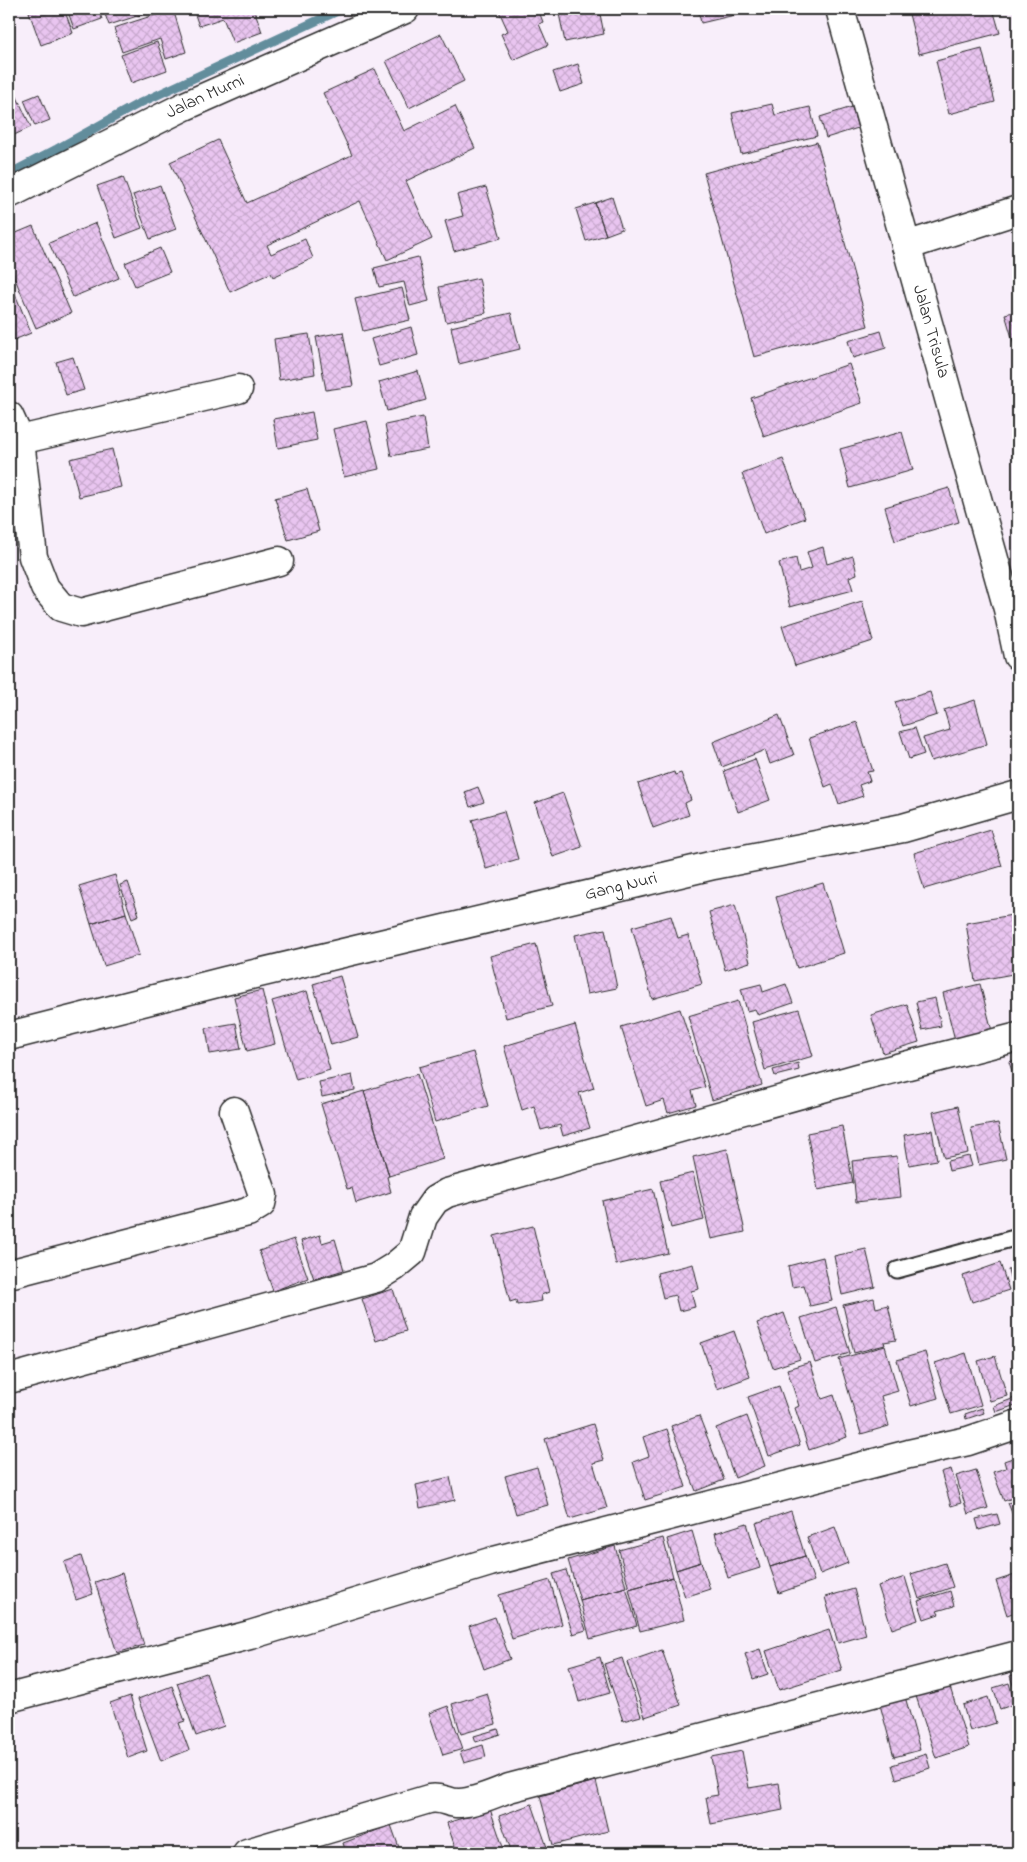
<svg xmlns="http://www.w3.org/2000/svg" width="1027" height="1862" viewBox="0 0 1027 1862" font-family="'Indie Flower',sans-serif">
<defs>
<pattern id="building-cross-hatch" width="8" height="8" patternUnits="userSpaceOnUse" patternTransform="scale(1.25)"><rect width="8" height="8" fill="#e9c5f0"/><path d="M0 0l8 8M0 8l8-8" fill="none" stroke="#c8a9ce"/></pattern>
</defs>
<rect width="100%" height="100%" fill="#f8eefa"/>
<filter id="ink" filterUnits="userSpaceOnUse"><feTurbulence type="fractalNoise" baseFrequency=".02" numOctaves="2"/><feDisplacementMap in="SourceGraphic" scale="10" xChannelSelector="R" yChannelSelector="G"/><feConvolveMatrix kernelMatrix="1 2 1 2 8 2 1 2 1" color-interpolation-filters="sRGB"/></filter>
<g filter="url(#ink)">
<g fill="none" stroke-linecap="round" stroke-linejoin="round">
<path stroke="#628d9c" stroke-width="9" d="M 9,174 L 57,149 L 138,104 L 342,9"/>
</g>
<path fill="url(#building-cross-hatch)" stroke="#2b2b2b" d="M 39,9 L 64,9 L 73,33 L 41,45 L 29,12 Z
M 67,9 L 98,9 L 102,19 L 74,29 Z
M 103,9 L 149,9 L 150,12 L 109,25 Z
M 173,9 L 186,52 L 166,59 L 160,39 L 122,52 L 114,28 Z
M 193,9 L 254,9 L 262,32 L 233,43 L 223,18 L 199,26 Z
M 498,9 L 538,9 L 543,22 L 539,24 L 548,45 L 513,60 L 501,34 L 508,31 Z
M 558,9 L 599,9 L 604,34 L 565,42 Z
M 698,9 L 760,9 L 701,23 Z
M 929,9 L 993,9 L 1000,33 L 919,54 L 909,14 Z
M 441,34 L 464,81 L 409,108 L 386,61 Z
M 157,42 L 167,70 L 131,83 L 121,55 Z
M 982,49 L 995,102 L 949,114 L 936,61 Z
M 578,64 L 584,84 L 560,92 L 553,72 Z
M 375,69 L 404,131 L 455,106 L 475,148 L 406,181 L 432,239 L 387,260 L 360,201 L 267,245 L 271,254 L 305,239 L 313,258 L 273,277 L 271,273 L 230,292 L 170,162 L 218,140 L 247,203 L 352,155 L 323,93 Z
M 10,82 L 31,127 L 10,137 L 9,83 Z
M 39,94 L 50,120 L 35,126 L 24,100 Z
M 772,104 L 775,115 L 810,107 L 817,136 L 741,154 L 732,113 Z
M 852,107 L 858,128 L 826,138 L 820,117 Z
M 817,142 L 868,326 L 754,357 L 704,173 Z
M 123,177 L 142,228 L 116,238 L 97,186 Z
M 160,185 L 176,229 L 150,239 L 133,195 Z
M 486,187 L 501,238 L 454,251 L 445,221 L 463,216 L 457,195 Z
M 612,197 L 622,229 L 606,235 L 595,203 Z
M 595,203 L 606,235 L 586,241 L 576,209 Z
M 96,223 L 119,278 L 73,297 L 49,243 Z
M 33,226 L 71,313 L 36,328 L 9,265 L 9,236 Z
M 160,248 L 170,272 L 135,286 L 125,263 Z
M 418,257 L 429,301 L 410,306 L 404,282 L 379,287 L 374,268 Z
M 479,278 L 486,313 L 446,322 L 439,287 Z
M 9,279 L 31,333 L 9,342 Z
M 402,288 L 410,320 L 363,331 L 355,299 Z
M 1018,311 L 1018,358 L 1005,314 Z
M 511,313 L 520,349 L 459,364 L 451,327 Z
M 411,327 L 418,355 L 379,366 L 371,339 Z
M 881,331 L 886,348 L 853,358 L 848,341 Z
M 343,332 L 353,386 L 326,390 L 316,337 Z
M 309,334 L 315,374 L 279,380 L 274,339 Z
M 73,357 L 84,390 L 66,395 L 56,362 Z
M 849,364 L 862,403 L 764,437 L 751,398 Z
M 418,371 L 426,400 L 387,411 L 379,382 Z
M 312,412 L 317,440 L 278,448 L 273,419 Z
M 423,417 L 428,449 L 391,456 L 385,425 Z
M 367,421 L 379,469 L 344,477 L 333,429 Z
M 902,432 L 913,470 L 850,488 L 840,449 Z
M 112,449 L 121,487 L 79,497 L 70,459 Z
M 783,459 L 805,518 L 764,534 L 742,474 Z
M 949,488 L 959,522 L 895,541 L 885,507 Z
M 307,489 L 319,531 L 288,540 L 275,498 Z
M 1018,500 L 1018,522 L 1012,502 Z
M 823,547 L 827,564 L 853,556 L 857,574 L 849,577 L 853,590 L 790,607 L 779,563 L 796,558 L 799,572 L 812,568 L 807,552 Z
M 862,601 L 873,641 L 795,666 L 782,626 Z
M 930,692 L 937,715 L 903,726 L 895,702 Z
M 975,700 L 987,744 L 931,761 L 923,738 L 950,730 L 944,710 Z
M 779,715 L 794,755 L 770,764 L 765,750 L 722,767 L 713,742 Z
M 857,722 L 873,771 L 867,772 L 870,781 L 859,785 L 863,796 L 839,804 L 832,784 L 825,787 L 809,738 Z
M 915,728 L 924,754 L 909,759 L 900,732 Z
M 755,759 L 770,800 L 738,812 L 724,771 Z
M 674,772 L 675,775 L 681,773 L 691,800 L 685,803 L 689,815 L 653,828 L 638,784 Z
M 478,787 L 484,802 L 470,807 L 465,792 Z
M 563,793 L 582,847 L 553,857 L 535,803 Z
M 504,811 L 518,859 L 486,869 L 472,820 Z
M 991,830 L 1002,866 L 924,889 L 914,853 Z
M 115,875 L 126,913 L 91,924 L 79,886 Z
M 128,882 L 139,915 L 132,918 L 120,885 Z
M 823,883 L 844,953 L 797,968 L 776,897 Z
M 735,905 L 750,962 L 725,970 L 709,912 Z
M 126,913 L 139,955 L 104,966 L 91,924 Z
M 1018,914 L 1018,973 L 975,981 L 966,923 Z
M 671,916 L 678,938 L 688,935 L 702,984 L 652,999 L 632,927 Z
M 605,929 L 617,988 L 587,994 L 575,935 Z
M 536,944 L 552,1006 L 506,1018 L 490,956 Z
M 340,976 L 358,1037 L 331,1045 L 313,984 Z
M 761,984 L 763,992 L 786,984 L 793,1003 L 758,1015 L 755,1009 L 747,1011 L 741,989 Z
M 980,984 L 993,1035 L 956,1044 L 943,993 Z
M 262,990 L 275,1044 L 247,1051 L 234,997 Z
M 307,991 L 330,1070 L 296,1080 L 272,1001 Z
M 935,998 L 941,1026 L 922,1030 L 916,1002 Z
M 738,1001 L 762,1085 L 712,1100 L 688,1016 Z
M 907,1004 L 919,1042 L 883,1053 L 871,1015 Z
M 680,1009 L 705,1087 L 692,1091 L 696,1105 L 668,1113 L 664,1100 L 646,1106 L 621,1027 Z
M 799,1009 L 813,1056 L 765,1070 L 752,1022 Z
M 236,1023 L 241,1049 L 210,1054 L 206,1028 Z
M 575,1025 L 594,1088 L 579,1093 L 590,1128 L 563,1136 L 560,1125 L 541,1130 L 534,1106 L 522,1110 L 504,1046 Z
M 473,1052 L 488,1106 L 435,1122 L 419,1067 Z
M 1018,1059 L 1018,1089 L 1009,1062 Z
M 798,1063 L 799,1070 L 775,1076 L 773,1070 Z
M 417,1074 L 443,1159 L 389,1176 L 364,1091 Z
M 352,1075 L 355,1090 L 322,1097 L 319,1082 Z
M 364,1091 L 389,1176 L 387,1177 L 391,1192 L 356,1203 L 352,1188 L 347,1189 L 321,1104 Z
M 958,1106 L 968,1153 L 944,1158 L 933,1112 Z
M 998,1123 L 1006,1159 L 979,1165 L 971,1128 Z
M 842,1126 L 853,1183 L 818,1190 L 807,1133 Z
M 932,1130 L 937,1160 L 909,1165 L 904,1135 Z
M 727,1149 L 745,1232 L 711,1239 L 693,1157 Z
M 897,1156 L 901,1197 L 856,1202 L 852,1161 Z
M 969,1156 L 972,1166 L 949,1171 L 947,1161 Z
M 693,1173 L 704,1220 L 671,1228 L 660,1181 Z
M 653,1189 L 668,1253 L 616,1265 L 602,1201 Z
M 533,1226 L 549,1292 L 541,1295 L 542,1301 L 517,1305 L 516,1300 L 510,1302 L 494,1236 Z
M 320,1235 L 322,1243 L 335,1239 L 344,1270 L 314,1279 L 301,1241 Z
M 294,1239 L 308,1278 L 273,1291 L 259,1251 Z
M 866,1249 L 875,1287 L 842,1295 L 834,1256 Z
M 823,1257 L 832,1301 L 810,1306 L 804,1285 L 792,1287 L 788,1266 Z
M 1000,1263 L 1009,1290 L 972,1302 L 963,1276 Z
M 693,1264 L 699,1289 L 691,1291 L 695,1307 L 679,1311 L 675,1295 L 663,1298 L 657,1273 Z
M 1018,1266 L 1018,1304 L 1008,1270 Z
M 393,1289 L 406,1331 L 376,1341 L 362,1299 Z
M 874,1298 L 876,1308 L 888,1305 L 896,1340 L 884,1342 L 885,1345 L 854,1353 L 843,1305 Z
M 836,1307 L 850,1353 L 815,1363 L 801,1318 Z
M 784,1313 L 800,1359 L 773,1368 L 757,1323 Z
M 734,1331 L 750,1377 L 717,1389 L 701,1343 Z
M 885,1346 L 898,1391 L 881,1396 L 889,1426 L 861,1434 L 839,1359 Z
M 925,1352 L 938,1398 L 911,1406 L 897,1360 Z
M 966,1353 L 981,1405 L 951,1414 L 935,1363 Z
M 995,1356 L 1007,1396 L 990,1401 L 978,1361 Z
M 810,1362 L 822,1399 L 834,1395 L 847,1437 L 809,1450 L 795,1408 L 799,1406 L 787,1369 Z
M 779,1386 L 800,1445 L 769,1456 L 748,1397 Z
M 1017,1397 L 1018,1404 L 996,1412 L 994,1406 Z
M 982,1408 L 984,1413 L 966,1419 L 965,1414 Z
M 699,1416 L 724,1480 L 696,1491 L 671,1426 Z
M 747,1416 L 765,1466 L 735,1478 L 716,1428 Z
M 593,1424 L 604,1460 L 593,1463 L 607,1508 L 570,1519 L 545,1439 Z
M 667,1429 L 686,1487 L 645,1500 L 633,1462 L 649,1456 L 643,1437 Z
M 1018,1456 L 1018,1496 L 1004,1501 L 993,1472 L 1006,1468 L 1004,1461 Z
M 537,1467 L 548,1505 L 516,1514 L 505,1476 Z
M 951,1469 L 961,1503 L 951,1506 L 941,1472 Z
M 976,1470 L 988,1508 L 968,1514 L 956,1476 Z
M 450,1477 L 455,1500 L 420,1508 L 416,1485 Z
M 1018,1499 L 1018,1522 L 1016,1523 L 1008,1503 Z
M 791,1511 L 805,1556 L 770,1567 L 756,1523 Z
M 997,1514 L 1000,1524 L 979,1530 L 976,1519 Z
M 747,1523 L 760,1568 L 728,1578 L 715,1533 Z
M 835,1527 L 848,1563 L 820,1574 L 807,1537 Z
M 692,1531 L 701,1562 L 676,1570 L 667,1539 Z
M 663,1538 L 673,1577 L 629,1589 L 619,1550 Z
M 615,1546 L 626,1587 L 580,1600 L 568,1560 Z
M 81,1556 L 93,1594 L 76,1600 L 64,1562 Z
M 805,1556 L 814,1581 L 779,1593 L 770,1567 Z
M 701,1562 L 710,1589 L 685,1597 L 676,1570 Z
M 945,1563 L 953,1587 L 919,1599 L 911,1574 Z
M 566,1570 L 586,1630 L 573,1634 L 553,1574 Z
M 122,1573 L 144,1645 L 117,1653 L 95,1582 Z
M 1018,1574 L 1018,1611 L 1007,1615 L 996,1581 Z
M 673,1577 L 684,1620 L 640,1631 L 629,1589 Z
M 905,1577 L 918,1620 L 892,1629 L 878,1586 Z
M 550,1580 L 562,1624 L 512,1639 L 499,1595 Z
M 626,1587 L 637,1626 L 590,1639 L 580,1600 Z
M 854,1589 L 866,1635 L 838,1643 L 825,1597 Z
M 950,1591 L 954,1606 L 937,1611 L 939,1614 L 924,1619 L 918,1601 Z
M 495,1617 L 510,1659 L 484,1669 L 469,1626 Z
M 829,1630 L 842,1670 L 779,1690 L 766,1651 Z
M 760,1649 L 768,1674 L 753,1679 L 745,1654 Z
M 662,1650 L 681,1705 L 645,1717 L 627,1662 Z
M 600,1657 L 610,1693 L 579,1702 L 569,1666 Z
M 622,1658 L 641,1716 L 623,1721 L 604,1664 Z
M 206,1673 L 224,1726 L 196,1736 L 177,1683 Z
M 1018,1673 L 1018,1700 L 1010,1676 Z
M 948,1681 L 969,1747 L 936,1758 L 915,1693 Z
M 1009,1683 L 1015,1704 L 1000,1709 L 993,1688 Z
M 172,1686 L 185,1721 L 179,1723 L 189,1750 L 161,1761 L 138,1699 Z
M 487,1693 L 496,1724 L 461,1734 L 452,1704 Z
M 904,1693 L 920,1750 L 894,1757 L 879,1701 Z
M 130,1696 L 147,1751 L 128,1758 L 110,1703 Z
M 988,1697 L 996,1723 L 970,1731 L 963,1705 Z
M 448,1706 L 463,1749 L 443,1755 L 429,1713 Z
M 498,1729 L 500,1734 L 476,1742 L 474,1736 Z
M 483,1745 L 486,1757 L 464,1763 L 460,1752 Z
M 742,1751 L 749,1788 L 779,1783 L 783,1810 L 711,1824 L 706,1797 L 718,1795 L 711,1757 Z
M 926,1754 L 930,1768 L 896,1779 L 892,1765 Z
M 596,1781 L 608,1831 L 553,1845 L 540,1796 Z
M 532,1804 L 548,1850 L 538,1853 L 512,1853 L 499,1816 Z
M 490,1809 L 505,1853 L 457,1853 L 447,1823 Z
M 391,1825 L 401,1853 L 346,1853 L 343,1843 Z
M 318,1842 L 323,1853 L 290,1853 Z"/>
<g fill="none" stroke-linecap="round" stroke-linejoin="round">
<defs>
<path id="service" d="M 897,1270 L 1018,1237"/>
<g id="minor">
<path id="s1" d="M 9,194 L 185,106 L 405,9"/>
<path d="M 906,246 L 1018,210"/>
<path d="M 9,416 L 20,440 L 33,557 L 45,588 L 61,607 L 81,613 L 279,561"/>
<path d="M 20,440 L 238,389"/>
<path id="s2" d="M 9,1036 L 225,981 L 714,865 L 903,828 L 1018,795"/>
<path d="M 9,1274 L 248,1212 L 261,1204 L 263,1195 L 234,1111"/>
<path d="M 9,1379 L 376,1278 L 394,1267 L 412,1252 L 423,1217 L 435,1200 L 447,1193 L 858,1078 L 1018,1037"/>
<path d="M 9,1698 L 250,1635 L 490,1562 L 909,1454 L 968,1441 L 1018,1424"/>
<path d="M 247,1853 L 429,1799 C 443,1796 448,1804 460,1803 C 476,1802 493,1794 509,1788 L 1018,1655"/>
</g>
<g id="tertiary">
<path id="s3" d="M 840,9 L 1008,609 L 1018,656"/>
</g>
</defs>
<use href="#service" stroke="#2b2b2b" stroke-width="19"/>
<use href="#minor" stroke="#2b2b2b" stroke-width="31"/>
<use href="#tertiary" stroke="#2b2b2b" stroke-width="31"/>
<use href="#service" stroke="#fff" stroke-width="15"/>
<use href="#minor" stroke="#fff" stroke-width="28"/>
<use href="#tertiary" stroke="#fff" stroke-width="28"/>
</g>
</g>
<g text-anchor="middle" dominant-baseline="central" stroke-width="4" stroke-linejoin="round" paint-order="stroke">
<g font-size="18" fill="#2b2b2b" stroke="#fff">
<text stroke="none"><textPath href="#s1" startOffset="219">Jalan Murni</textPath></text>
<text stroke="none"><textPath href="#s3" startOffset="335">Jalan Trisula</textPath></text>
<text stroke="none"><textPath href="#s2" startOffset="630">Gang Nuri</textPath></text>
</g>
</g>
<rect width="1027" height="1862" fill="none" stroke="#fff" stroke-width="30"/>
<rect x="15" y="15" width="997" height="1832" fill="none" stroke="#2b2b2b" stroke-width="2" filter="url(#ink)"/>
</svg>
